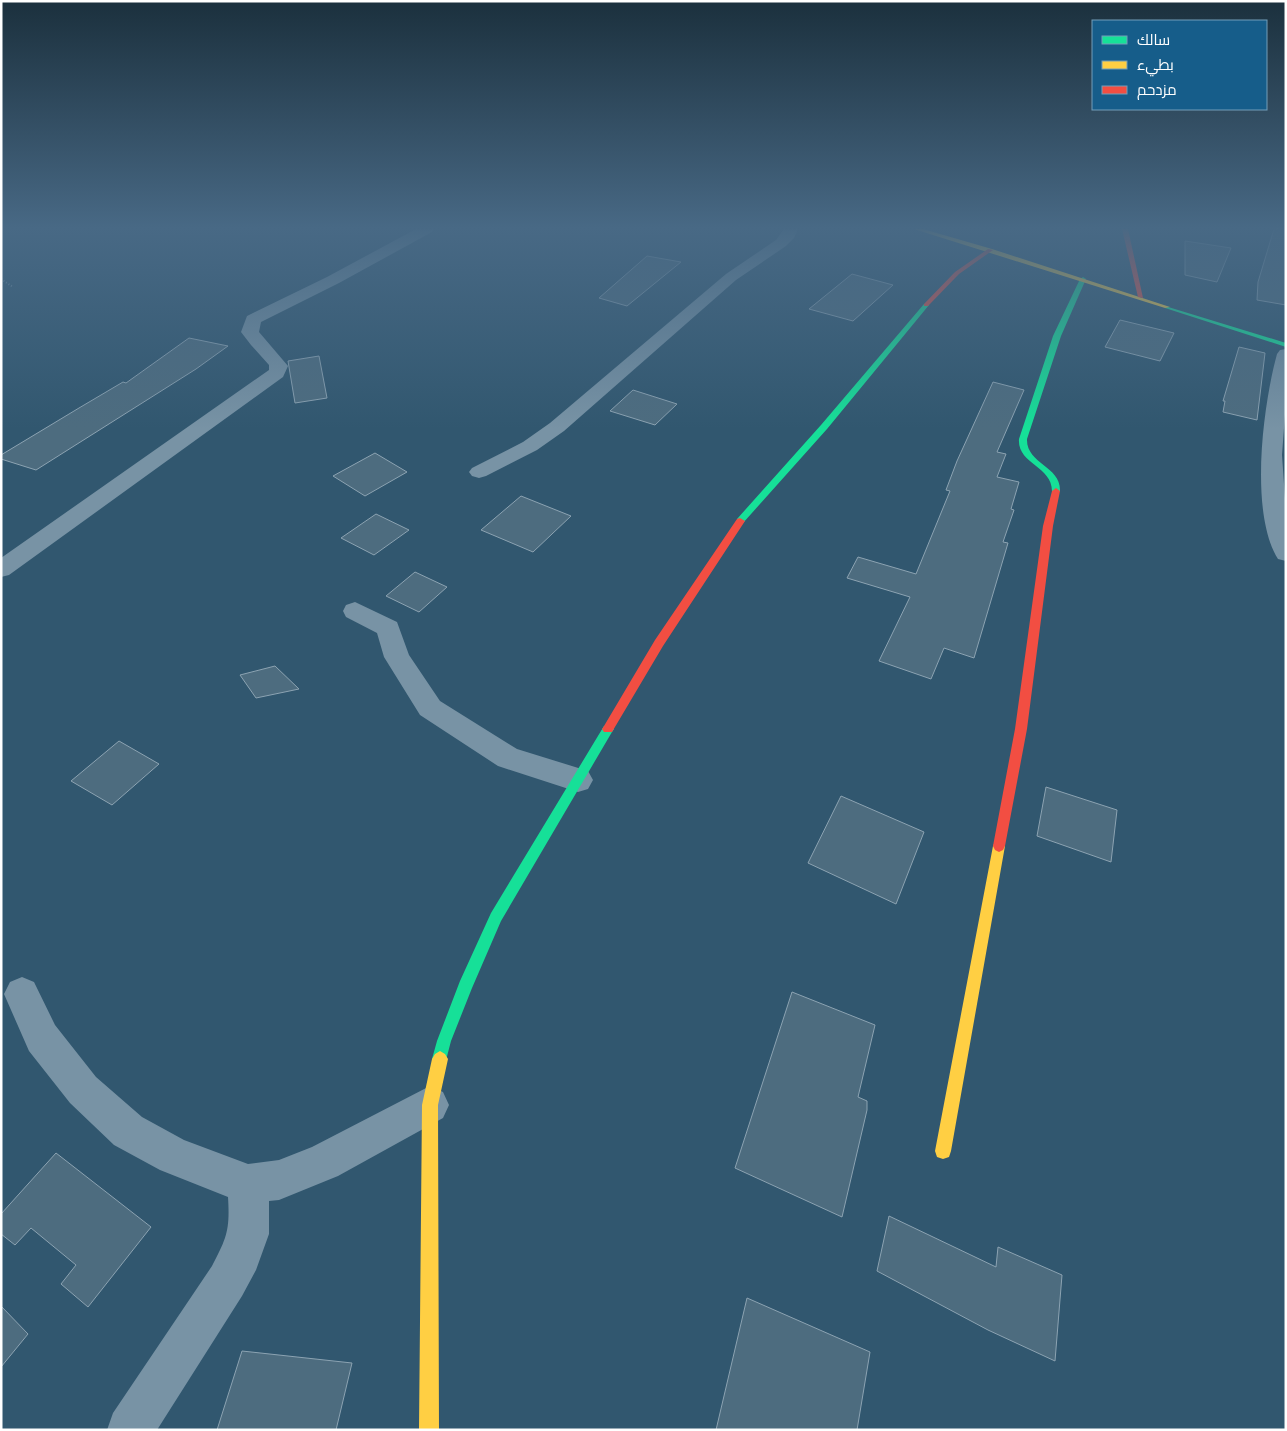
<svg xmlns="http://www.w3.org/2000/svg" width="1287" height="1431" viewBox="0 0 1287 1431" font-family="'PT Sans Narrow',Cairo,sans-serif">
<rect width="100%" height="100%" fill="#31576f"/>
<path fill="#4d6c7f" stroke="#8ca3b2" d="M 1274,229 L 1286,229 L 1286,305 L 1257,300 L 1258,282 Z
M 1185,241 L 1231,248 L 1217,282 L 1185,275 Z
M 647,256 L 681,262 L 627,306 L 599,298 Z
M 852,274 L 893,285 L 853,321 L 809,309 Z
M 1120,320 L 1174,333 L 1160,361 L 1105,347 Z
M 189,338 L 228,346 L 196,369 L 36,470 L 1,459 L 1,455 L 79,408 L 123,382 L 126,383 Z
M 1239,347 L 1265,353 L 1257,420 L 1223,412 L 1225,401 L 1223,401 Z
M 319,356 L 327,398 L 295,403 L 288,361 Z
M 993,382 L 1024,390 L 997,452 L 1006,454 L 997,477 L 1019,482 L 1011,509 L 1014,510 L 1003,542 L 1008,543 L 974,658 L 944,648 L 931,679 L 879,661 L 910,597 L 847,578 L 858,557 L 916,574 L 950,491 L 946,490 L 957,461 Z
M 633,390 L 677,404 L 655,425 L 610,411 Z
M 375,453 L 407,472 L 365,496 L 333,476 Z
M 521,496 L 571,516 L 533,552 L 481,530 Z
M 376,514 L 409,530 L 374,555 L 341,538 Z
M 415,572 L 447,587 L 419,612 L 386,596 Z
M 275,666 L 299,689 L 256,698 L 240,675 Z
M 119,741 L 159,764 L 112,805 L 71,781 Z
M 1046,787 L 1117,810 L 1111,862 L 1037,836 Z
M 841,796 L 924,832 L 896,904 L 808,863 Z
M 792,992 L 875,1025 L 858,1097 L 867,1101 L 867,1110 L 842,1217 L 735,1168 Z
M 56,1153 L 151,1227 L 88,1307 L 61,1284 L 76,1265 L 31,1228 L 15,1245 L 1,1234 L 1,1214 Z
M 889,1216 L 996,1267 L 998,1247 L 1062,1275 L 1055,1361 L 988,1330 L 877,1271 Z
M 747,1298 L 870,1352 L 857,1430 L 716,1430 Z
M 1,1306 L 28,1334 L 1,1367 Z
M 242,1351 L 352,1363 L 336,1430 L 217,1430 Z"/>
<g fill="none" stroke-linecap="round" stroke-linejoin="round">
<path stroke="#7893a5" stroke-width="2" stroke-dasharray="1 2" stroke-linecap="butt" d="M 1,279 L 13,287"/>
<path fill="#7893a5" fill-rule="evenodd" d="M 416,229 L 434,229 L 432,232 L 339,283 L 261,322 L 259,332 L 288,366 L 283,377 L 9,575 L 1,577 L 1,558 L 269,370 L 269,365 L 251,345 L 241,332 L 247,316 L 327,277 Z
M 784,229 L 798,229 L 794,238 L 786,246 L 736,280 L 564,431 L 537,450 L 486,476 L 479,478 L 472,476 L 469,472 L 472,468 L 523,442 L 550,423 L 726,274 L 776,240 Z
M 1286,349 L 1286,401 L 1282,455 L 1286,513 L 1286,561 L 1278,559 C 1249,513 1263,405 1277,354 L 1280,350 Z
M 355,602 L 397,622 L 409,655 L 440,701 L 517,749 L 588,771 L 593,780 L 588,789 L 578,792 L 498,766 L 420,715 L 384,657 L 377,633 L 346,617 L 343,611 L 346,605 Z
M 22,977 L 34,982 L 55,1025 L 96,1077 L 142,1117 L 184,1140 L 248,1164 L 279,1160 L 312,1147 L 430,1086 L 443,1092 L 449,1105 L 443,1118 L 338,1176 L 279,1200 L 269,1201 L 269,1234 L 256,1270 L 242,1296 L 157,1430 L 107,1430 L 113,1413 L 212,1266 C 227,1237 230,1230 228,1197 L 160,1170 L 114,1145 L 70,1103 L 29,1051 L 4,994 L 10,982 Z"/>
<path fill="#16e098" fill-rule="evenodd" d="M 1083,277 L 1086,279 L 1061,336 L 1027,439 C 1026,464 1061,466 1060,491 L 1056,494 L 1052,491 C 1052,466 1017,464 1019,439 L 1053,336 L 1080,279 Z
M 924,304 L 929,305 L 827,429 L 743,523 L 737,523 L 737,519 L 821,425 Z
M 1165,306 L 1286,343 L 1286,347 L 1165,308 Z
M 608,725 L 612,726 L 614,729 L 612,732 L 501,921 L 472,988 L 451,1041 L 445,1064 L 440,1067 L 435,1064 L 432,1059 L 437,1041 L 460,981 L 491,913 L 604,726 Z"/>
<path fill="#ffcf43" fill-rule="evenodd" d="M 914,229 L 923,229 L 992,249 L 1170,307 L 1165,308 Z
M 999,840 L 1003,842 L 1005,846 L 951,1151 L 949,1157 L 943,1159 L 937,1157 L 935,1151 L 993,846 L 995,842 Z
M 440,1051 L 445,1054 L 448,1059 L 438,1105 L 439,1430 L 419,1430 L 422,1105 L 432,1059 L 435,1054 Z"/>
<path fill="#f24e42" fill-rule="evenodd" d="M 1122,229 L 1128,229 L 1143,298 L 1138,297 Z
M 988,249 L 993,250 L 959,274 L 928,306 L 924,306 L 924,304 L 955,272 Z
M 1056,488 L 1060,491 L 1053,526 L 1027,729 L 1005,846 L 1003,850 L 999,852 L 995,850 L 993,846 L 1015,729 L 1043,526 L 1052,491 Z
M 740,518 L 745,521 L 663,646 L 612,732 L 604,732 L 602,729 L 604,726 L 655,640 L 737,519 Z"/>
</g>
<linearGradient id="sky" x2="0" y2="1"><stop stop-color="#1b303d"/><stop offset="0.53" stop-color="#486985"/><stop offset="1" stop-color="#486985" stop-opacity="0"/></linearGradient>
<rect width="1287" height="429" fill="url(#sky)"/>
<rect width="1287" height="1431" fill="none" stroke="#ffffff" stroke-width="5"/>
<rect x="1092" y="20" width="175" height="90" fill="#165d8a" stroke="#739eb9"/>
<rect x="1102" y="36" width="25" height="8" fill="#16e098" stroke="#739eb9"/>
<text x="1137" y="45" font-size="15" fill="#ffffff">سالك</text>
<rect x="1102" y="61" width="25" height="8" fill="#ffcf43" stroke="#739eb9"/>
<text x="1137" y="70" font-size="15" fill="#ffffff">بطيء</text>
<rect x="1102" y="86" width="25" height="8" fill="#f24e42" stroke="#739eb9"/>
<text x="1137" y="95" font-size="15" fill="#ffffff">مزدحم</text>
</svg>
